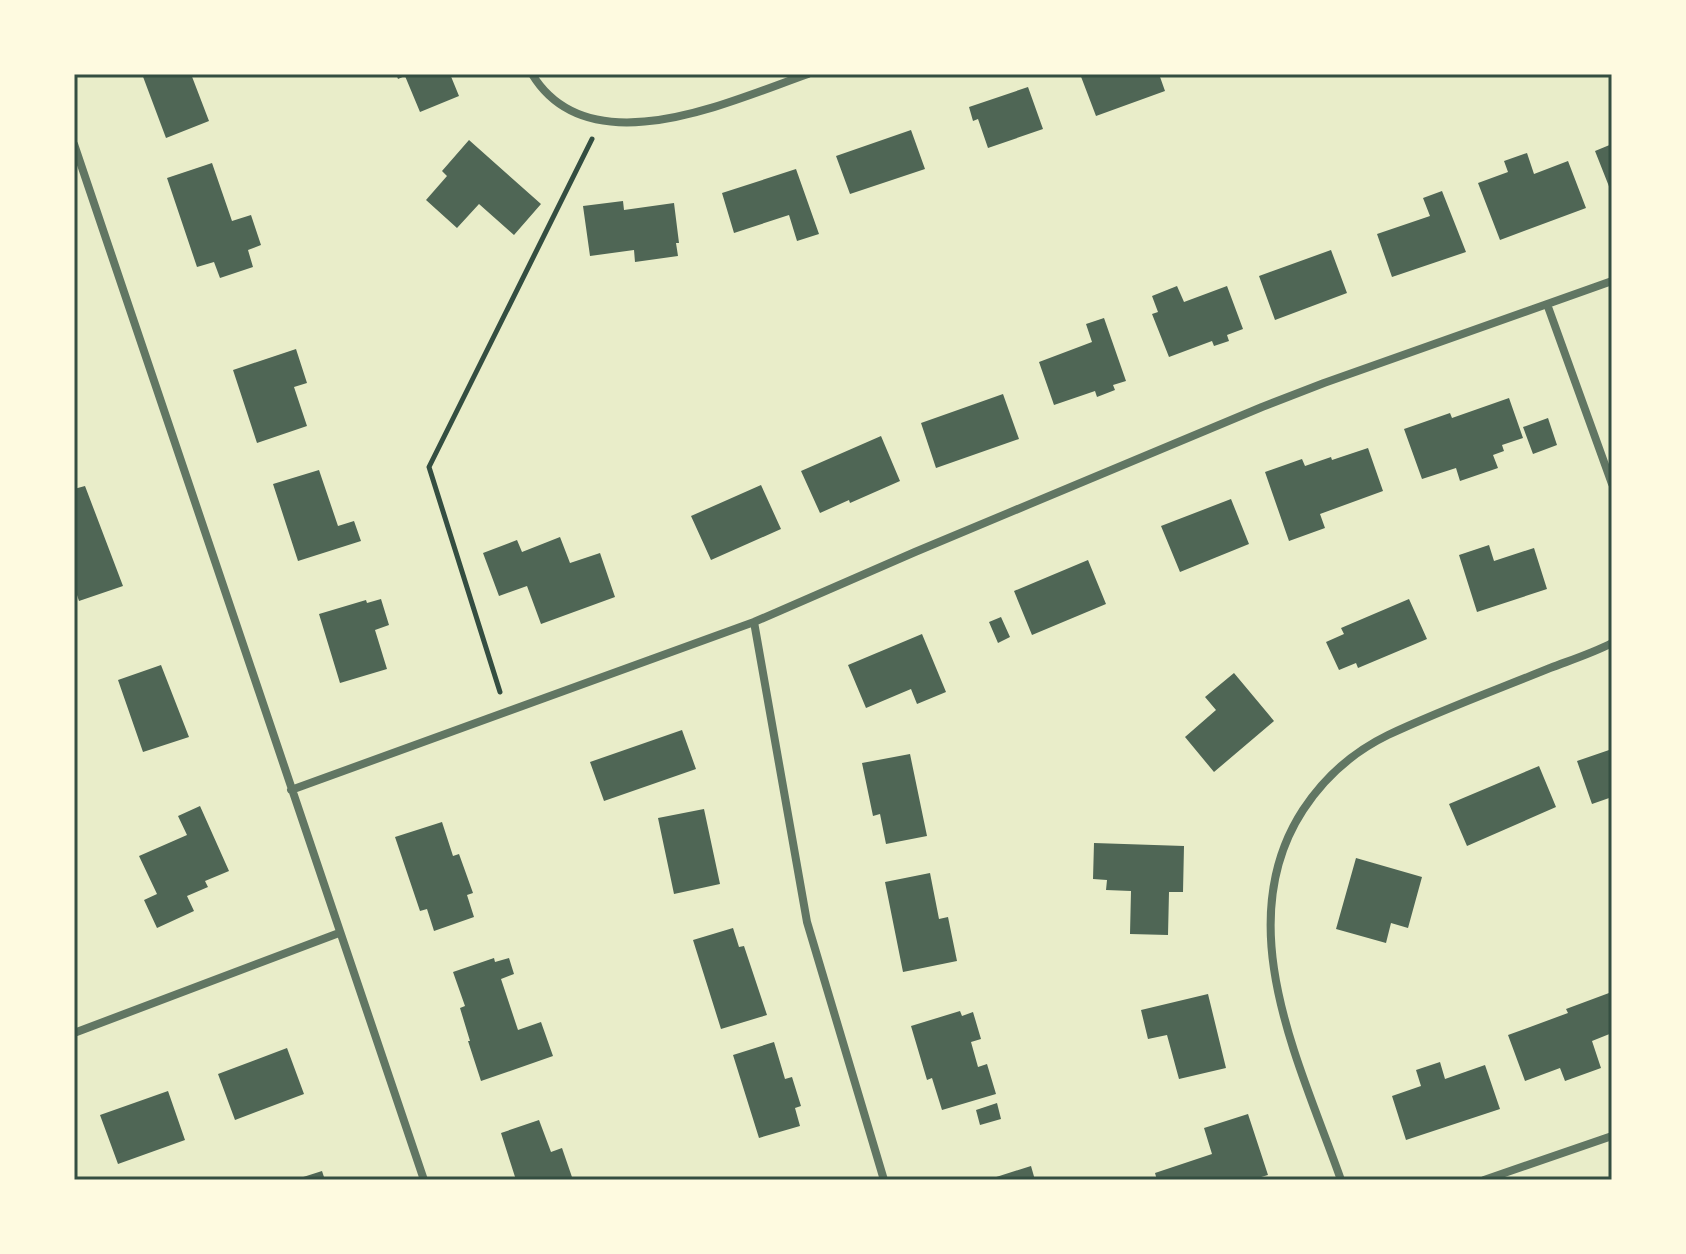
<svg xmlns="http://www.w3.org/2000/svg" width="1686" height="1254" viewBox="0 0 1686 1254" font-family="'Titillium Web',sans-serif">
<rect width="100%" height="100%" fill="#e9edc9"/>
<path fill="#4f6655" d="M 142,74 L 191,74 L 209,121 L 166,138 Z
M 396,74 L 450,74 L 459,96 L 420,112 L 405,76 L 398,79 Z
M 1080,74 L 1159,74 L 1165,91 L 1096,116 Z
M 1028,87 L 1043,129 L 988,148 L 978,119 L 973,121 L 969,107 Z
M 911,130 L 925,169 L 850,194 L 836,156 Z
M 469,140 L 541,204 L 514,235 L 479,204 L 457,228 L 426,200 L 447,176 L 442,171 Z
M 1612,144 L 1612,194 L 1595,151 Z
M 1527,153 L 1534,174 L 1568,161 L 1586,208 L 1500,240 L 1478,183 L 1508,172 L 1504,161 Z
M 212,163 L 232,221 L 251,215 L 261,245 L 248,250 L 253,267 L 220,278 L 214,262 L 197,267 L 167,178 Z
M 796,169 L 819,234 L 797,241 L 789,215 L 734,233 L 722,193 Z
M 1442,191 L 1466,252 L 1392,277 L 1377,234 L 1430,216 L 1423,198 Z
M 623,201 L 624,210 L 674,203 L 679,243 L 676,243 L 678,256 L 635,262 L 634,250 L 590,256 L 583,206 Z
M 1331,250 L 1347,293 L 1275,320 L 1259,276 Z
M 1177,286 L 1184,302 L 1227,286 L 1243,329 L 1227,335 L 1229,341 L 1214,346 L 1212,341 L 1169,357 L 1152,314 L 1158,312 L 1152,296 Z
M 1104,318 L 1126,381 L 1113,385 L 1115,390 L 1097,397 L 1095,391 L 1054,405 L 1039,362 L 1092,342 L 1086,324 Z
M 296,349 L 307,383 L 294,387 L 307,426 L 257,443 L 233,370 Z
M 1003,394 L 1019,439 L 936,468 L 921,423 Z
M 1509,398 L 1523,438 L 1502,445 L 1504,451 L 1493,455 L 1498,468 L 1460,481 L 1456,468 L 1422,479 L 1404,429 L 1450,413 L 1452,418 Z
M 1548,418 L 1557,445 L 1533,454 L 1523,427 Z
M 881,436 L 900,481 L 850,503 L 849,500 L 820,513 L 801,471 Z
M 1368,448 L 1383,491 L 1320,514 L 1325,528 L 1289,541 L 1265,472 L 1302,459 L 1305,466 L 1331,457 L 1332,460 Z
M 319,470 L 338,526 L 354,521 L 361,541 L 298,561 L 273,484 Z
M 761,485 L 781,529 L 711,560 L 691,516 Z
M 85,486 L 123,586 L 79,601 L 74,586 L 74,489 Z
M 1231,499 L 1249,544 L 1180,572 L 1161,526 Z
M 560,537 L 570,563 L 600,553 L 615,597 L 541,624 L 527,586 L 499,596 L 483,553 L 517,540 L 522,552 Z
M 1489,545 L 1494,561 L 1534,548 L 1547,589 L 1477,612 L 1459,555 Z
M 1088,560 L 1106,604 L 1032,635 L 1014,591 Z
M 381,599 L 389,625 L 375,630 L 387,669 L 340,683 L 319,614 L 366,600 L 367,603 Z
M 1409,599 L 1427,639 L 1358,668 L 1356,663 L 1339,670 L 1326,642 L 1344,634 L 1341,628 Z
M 1001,617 L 1010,637 L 998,643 L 989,622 Z
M 922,634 L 946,692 L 917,704 L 911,689 L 866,708 L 848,665 Z
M 161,665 L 189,737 L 143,752 L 118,680 Z
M 1234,673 L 1274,721 L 1214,772 L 1185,737 L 1216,710 L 1205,697 Z
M 682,730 L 696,769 L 604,801 L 590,762 Z
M 1612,749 L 1612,797 L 1592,804 L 1577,761 Z
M 910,754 L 927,836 L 886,844 L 880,814 L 873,816 L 862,763 Z
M 1539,766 L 1556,807 L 1467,846 L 1449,804 Z
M 200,806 L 229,871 L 205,881 L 208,887 L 187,896 L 194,911 L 157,928 L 144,900 L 157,894 L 139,856 L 187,835 L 178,816 Z
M 704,809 L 720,884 L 674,894 L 658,818 Z
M 442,822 L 453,856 L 459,854 L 473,893 L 467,895 L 474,917 L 434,931 L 427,909 L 420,911 L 395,837 Z
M 1094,843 L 1184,846 L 1183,892 L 1169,892 L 1168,935 L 1130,934 L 1131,891 L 1106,890 L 1107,880 L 1093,879 Z
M 1356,858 L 1422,877 L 1408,928 L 1391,923 L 1386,943 L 1336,929 Z
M 930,873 L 939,919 L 948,917 L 957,961 L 903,972 L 885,882 Z
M 733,928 L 739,947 L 744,946 L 767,1015 L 721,1029 L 693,940 Z
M 494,958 L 495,962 L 509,958 L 514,974 L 501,979 L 518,1030 L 541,1022 L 553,1056 L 481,1081 L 468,1041 L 470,1041 L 460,1008 L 465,1006 L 453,972 Z
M 1609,993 L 1612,1002 L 1612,1033 L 1592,1041 L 1601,1068 L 1565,1081 L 1560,1068 L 1525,1081 L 1508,1035 L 1568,1013 L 1566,1009 Z
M 1208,994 L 1226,1068 L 1179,1079 L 1167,1035 L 1148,1039 L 1141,1010 Z
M 960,1011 L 962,1016 L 973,1012 L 981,1039 L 971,1042 L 978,1067 L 987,1064 L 996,1094 L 942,1110 L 932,1078 L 927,1080 L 911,1026 Z
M 774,1042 L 785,1079 L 792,1077 L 801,1106 L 795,1108 L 800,1126 L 759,1138 L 733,1055 Z
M 287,1048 L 304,1094 L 235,1120 L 218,1074 Z
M 1440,1062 L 1445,1079 L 1485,1065 L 1500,1109 L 1406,1140 L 1392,1096 L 1421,1086 L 1416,1070 Z
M 168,1091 L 185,1140 L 118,1164 L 100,1115 Z
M 997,1103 L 1001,1119 L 980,1125 L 976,1110 Z
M 1248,1114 L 1268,1175 L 1251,1180 L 1157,1180 L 1155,1173 L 1212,1154 L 1204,1128 Z
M 539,1120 L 551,1152 L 562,1148 L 573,1180 L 516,1180 L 501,1133 Z
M 1031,1166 L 1035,1180 L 990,1180 L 990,1179 Z
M 322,1171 L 325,1180 L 297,1180 L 297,1179 Z"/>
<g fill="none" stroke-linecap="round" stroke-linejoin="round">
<path stroke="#344e41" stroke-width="5" d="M 500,692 L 429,467 L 592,139"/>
<path stroke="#617663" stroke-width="8" d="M 532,74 C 589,168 730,101 808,74
M 74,144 L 424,1180
M 1547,304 L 1612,484
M 754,622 L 807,922 L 884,1180
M 291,790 L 754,622 L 915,552 L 1262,407 L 1324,383 L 1612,281
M 74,1033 L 339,933
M 1341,1180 C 1301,1066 1228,925 1303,810 C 1324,778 1353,752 1388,735 C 1441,710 1496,690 1550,668 C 1571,660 1593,653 1612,643
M 1484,1180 L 1612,1136"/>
</g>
<rect width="1686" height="1254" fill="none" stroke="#fefae0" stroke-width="152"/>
<rect x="76" y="76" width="1534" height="1102" fill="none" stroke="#344e41" stroke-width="3"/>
</svg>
